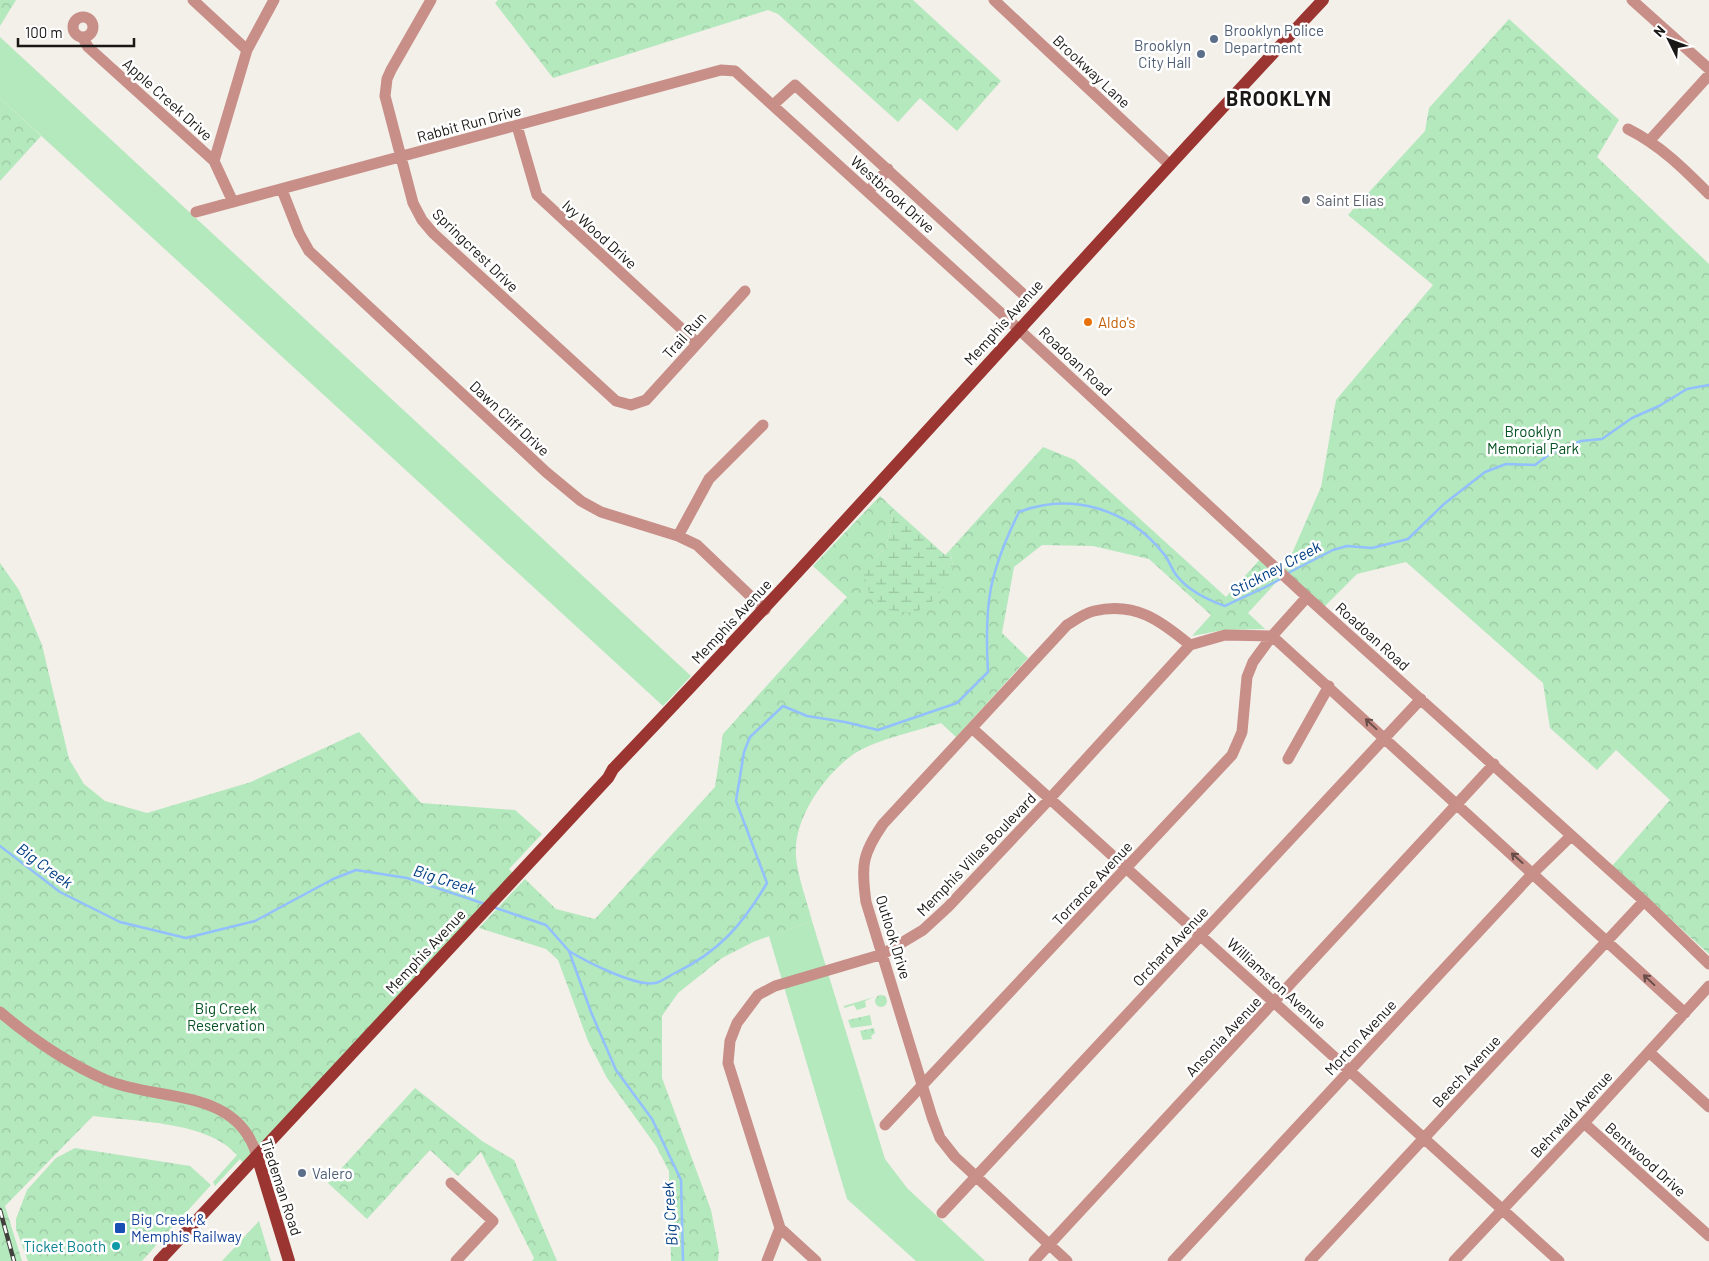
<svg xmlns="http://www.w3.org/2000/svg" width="1709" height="1261" viewBox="0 0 1709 1261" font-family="Barlow,sans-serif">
<defs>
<pattern id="forest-crowns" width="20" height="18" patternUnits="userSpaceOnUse" patternTransform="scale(1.25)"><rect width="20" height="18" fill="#b4e8bd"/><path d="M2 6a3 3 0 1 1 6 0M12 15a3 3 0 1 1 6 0" fill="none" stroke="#9ac6a2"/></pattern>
<pattern id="wetland-marsh" width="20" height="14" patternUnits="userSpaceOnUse" patternTransform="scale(1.25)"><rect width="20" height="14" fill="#b4e8bd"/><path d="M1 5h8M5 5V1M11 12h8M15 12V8" fill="none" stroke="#9ac6a2"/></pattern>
</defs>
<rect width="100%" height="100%" fill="#f3efe9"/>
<path fill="#b4e8bd" d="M 0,37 L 691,676 L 663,706 L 0,98 Z
M 812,921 L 885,1159 L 907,1188 L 985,1261 L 916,1261 L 847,1199 L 769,936 Z
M 874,997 L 865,1001 L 866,1007 L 857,1010 L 854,1005 L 844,1008 L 844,1006 Z"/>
<path fill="url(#forest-crowns)" d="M 0,0 L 16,0 L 0,26 Z
M 498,0 L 913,0 L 1001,81 L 957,131 L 920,98 L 898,122 L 778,14 L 768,10 L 553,78 L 495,3 Z
M 1509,19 L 1619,120 L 1597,157 L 1709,264 L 1709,954 L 1612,866 L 1670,800 L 1616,750 L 1597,770 L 1550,728 L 1543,683 L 1406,562 L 1357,574 L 1321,610 L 1283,575 L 1248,613 L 1265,629 L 1223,630 L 1192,636 L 1211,615 L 1149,559 L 1093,546 L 1042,545 L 1014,567 L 1002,633 L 1028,658 L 956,737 L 941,723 C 914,732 873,740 851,756 C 822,778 793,820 796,857 C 798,878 807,901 812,921 L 753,942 L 722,958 L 678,993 L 662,1016 L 662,1078 L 711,1210 L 719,1252 L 718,1261 L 671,1261 L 669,1171 L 656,1146 L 607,1078 L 588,1041 L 558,960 L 546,949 L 479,928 L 525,879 L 556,909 L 595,919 L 715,787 L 723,734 L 847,597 L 813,566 L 880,496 L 894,509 L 886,548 L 873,558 L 953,567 L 950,550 L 1043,447 L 1075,460 L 1226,597 L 1263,556 L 1283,574 L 1321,487 L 1336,400 L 1433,285 L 1348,215 L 1425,131 L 1429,108 Z
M 0,98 L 41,136 L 0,181 Z
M 0,563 L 19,590 L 42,645 L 69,759 L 84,784 L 105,801 L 147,813 L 251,782 L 359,732 L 421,803 L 515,810 L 542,834 L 509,869 L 516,876 L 246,1168 L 240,1159 L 215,1186 L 213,1182 L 237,1155 C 207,1121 137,1122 93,1116 L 5,1206 L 22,1261 L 0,1261 Z
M875 1001a6 6 0 1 1 12 0a6 6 0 1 1-12 0Z
M 870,1015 L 872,1025 L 851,1028 L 848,1020 Z
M 874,1028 L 875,1033 L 871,1036 L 872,1039 L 863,1040 L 860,1031 Z
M 415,1088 L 482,1141 L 514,1160 L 557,1261 L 532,1261 L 534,1258 L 481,1152 L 458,1176 L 430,1150 L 367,1219 L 328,1183 Z
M 75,1148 L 190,1166 L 211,1185 L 142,1261 L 28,1261 L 16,1229 L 16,1219 L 27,1190 L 56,1158 Z
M 259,1221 L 271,1261 L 222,1261 Z"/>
<path fill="url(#wetland-marsh)" d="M 894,509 L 945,555 L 950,550 L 953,567 L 948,582 L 934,600 L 915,613 L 888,610 L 870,595 L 864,575 L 873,558 L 886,548 Z"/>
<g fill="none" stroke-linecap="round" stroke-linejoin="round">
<path stroke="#92bffd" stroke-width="2.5" d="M 1288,573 L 1333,550 L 1347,546 L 1372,548 L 1408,539 L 1444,504 L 1485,472 L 1506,464 L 1535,465 L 1551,453 L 1581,441 L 1602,439 L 1632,418 L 1659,406 L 1687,389 L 1709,385
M 0,846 L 60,892 L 120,922 L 186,938 L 255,921 L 333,879 L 356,870 L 407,878 L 485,904
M 493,907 L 546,925 L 569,951 L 591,1012 L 616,1070 L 652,1119 L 681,1180 L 683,1261
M 569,951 C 585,961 636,987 655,983 C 661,982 669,976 675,973 C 719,952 743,924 767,883 L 736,801 L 744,752 L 750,737 L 783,706 L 807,716 L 845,722 L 878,730 L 957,703 L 988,672 C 984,603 989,573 1019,512 C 1072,492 1128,509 1163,553 C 1169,559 1171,569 1177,576 C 1188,590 1208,600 1225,606 C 1243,597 1264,589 1282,578"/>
<path stroke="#c88e88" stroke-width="11" d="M 193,0 L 247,50
M 431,0 L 391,70 L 387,79 L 385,96 L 413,203 L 422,220 L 433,233 L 616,401 L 631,405 L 646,400 L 745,291
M 994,0 L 1170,165
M 1632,0 L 1709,69
M73 27a10 10 0 1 1 20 0a10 10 0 1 1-20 0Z
M 83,38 L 88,47 L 214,161
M 773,105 L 795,85 L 1023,294
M 517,126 L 537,195 L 697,343
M 1628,129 C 1660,145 1683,168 1709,194
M 1650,140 L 1709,75
M 282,190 L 299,233 L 309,251 L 546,472 L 581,501 L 601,512 L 678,536 L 697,545 L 765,610
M 868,192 L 888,169
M 233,202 L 214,161 L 247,50 L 274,0
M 196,212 L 721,70 L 735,71 L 1013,324 L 1307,597 L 1644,901 L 1709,964
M 678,536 L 709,479 L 763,425
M 973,729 L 1559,1261
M 1288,759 L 1329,686
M 0,1012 C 32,1039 67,1063 106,1080 C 159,1102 237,1087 257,1156
M 1649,1052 L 1709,1107
M 1584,1123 L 1709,1236
M 885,1125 L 1232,755 L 1242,732 L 1247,677 L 1253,662 L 1272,636 L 1685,1013
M 451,1183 L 493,1221 L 456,1261
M 942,1213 L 1421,699
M 780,1228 L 816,1261
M 767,1261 L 780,1228 L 728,1063 L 730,1041 L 737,1023 L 758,995 L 775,986 L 883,954 L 923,930 L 948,907 L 1044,805 L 1190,645 L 1225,635 L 1272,636 L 1307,597
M 1034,1261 L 1494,764
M 1067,1261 L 955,1157 L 940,1138 L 932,1117 L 866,902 C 861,866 862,854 883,824 L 1067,625 C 1075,620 1085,613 1094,611 C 1135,601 1161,621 1190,645
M 1173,1261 L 1533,873 L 1571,836
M 1310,1261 L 1644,901
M 1454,1261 L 1584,1123 L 1709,986"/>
<path stroke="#9b3532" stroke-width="12" d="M 257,1156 L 289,1261
M 159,1261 L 608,778 L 613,769 C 854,517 1084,254 1323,0"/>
<defs>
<path id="rail" d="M 0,1210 L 14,1261"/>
</defs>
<use href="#rail" stroke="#41403d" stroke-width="4.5"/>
<use href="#rail" stroke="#fff" stroke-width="2.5" stroke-dasharray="8" stroke-linecap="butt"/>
</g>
<defs><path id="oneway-shaft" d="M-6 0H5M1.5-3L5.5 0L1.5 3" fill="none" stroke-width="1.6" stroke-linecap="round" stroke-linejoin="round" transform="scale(1.25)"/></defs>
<g stroke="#684d49">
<use href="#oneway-shaft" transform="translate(1371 724) rotate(-137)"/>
<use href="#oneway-shaft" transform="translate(1517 858) rotate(-138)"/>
<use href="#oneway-shaft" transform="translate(1649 980) rotate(-137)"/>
</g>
<g fill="#5c6f8a" stroke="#fff" stroke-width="2">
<circle cx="1214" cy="39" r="5"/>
<circle cx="1201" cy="54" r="5"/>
<circle cx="302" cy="1173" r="5"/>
</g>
<circle fill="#6b7280" stroke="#fff" stroke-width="2" cx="1306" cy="200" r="5"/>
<circle fill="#e8710a" stroke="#fff" stroke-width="2" cx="1088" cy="322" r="5"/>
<rect fill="#1a4fb4" stroke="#fff" stroke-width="2" x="114" y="1222" width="12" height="12" rx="2.5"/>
<circle fill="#0f9aa8" stroke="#fff" stroke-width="2" cx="116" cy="1246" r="5"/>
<g text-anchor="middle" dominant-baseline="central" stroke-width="5" stroke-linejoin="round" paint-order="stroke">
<g font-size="15" fill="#4e5e75" stroke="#fff" text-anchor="start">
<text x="1224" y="30">Brooklyn Police<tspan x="1224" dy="17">Department</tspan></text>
<text x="1191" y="45" text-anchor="end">Brooklyn<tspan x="1191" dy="17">City Hall</tspan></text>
<text x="312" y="1173">Valero</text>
</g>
<g font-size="15" fill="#191816" stroke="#fff">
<text transform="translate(1092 71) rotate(43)">Brookway Lane</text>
<text transform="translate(168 99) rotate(42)">Apple Creek Drive</text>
<text transform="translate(469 123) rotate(-15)">Rabbit Run Drive</text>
<text transform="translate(893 194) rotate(42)">Westbrook Drive</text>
<text transform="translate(600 234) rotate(42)">Ivy Wood Drive</text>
<text transform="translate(476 250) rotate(44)">Springcrest Drive</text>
<text transform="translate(1003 322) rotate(-48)">Memphis Avenue</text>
<text transform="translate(684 335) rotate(-48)">Trail Run</text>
<text transform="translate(1076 361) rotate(43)">Roadoan Road</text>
<text transform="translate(510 418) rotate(43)">Dawn Cliff Drive</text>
<text transform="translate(731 621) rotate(-47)">Memphis Avenue</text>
<text transform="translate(1373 636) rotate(42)">Roadoan Road</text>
<text transform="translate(976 854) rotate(-46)">Memphis Villas Boulevard</text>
<text transform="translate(1092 883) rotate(-47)">Torrance Avenue</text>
<text transform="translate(894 937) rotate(73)">Outlook Drive</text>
<text transform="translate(1170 946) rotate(-47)">Orchard Avenue</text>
<text transform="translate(425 951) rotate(-47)">Memphis Avenue</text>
<text transform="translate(1277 983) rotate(42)">Williamston Avenue</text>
<text transform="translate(1223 1036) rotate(-47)">Ansonia Avenue</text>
<text transform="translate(1360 1037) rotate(-47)">Morton Avenue</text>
<text transform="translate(1466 1071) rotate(-47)">Beech Avenue</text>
<text transform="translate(1571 1114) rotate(-47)">Behrwald Avenue</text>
<text transform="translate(1646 1159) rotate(42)">Bentwood Drive</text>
<text transform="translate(282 1187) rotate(72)">Tiedeman Road</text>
</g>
<g font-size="15" fill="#5b616d" stroke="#fff" text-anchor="start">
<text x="1316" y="200">Saint Elias</text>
</g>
<g font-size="15" fill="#c56008" stroke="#fff" text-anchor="start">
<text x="1098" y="322">Aldo's</text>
</g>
<g font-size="15" fill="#045121" stroke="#fff">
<text x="1533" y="431">Brooklyn<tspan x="1533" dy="17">Memorial Park</tspan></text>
<text x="226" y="1008">Big Creek<tspan x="226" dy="17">Reservation</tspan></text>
</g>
<g font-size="15" fill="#164399" stroke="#fff" text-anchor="start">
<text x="131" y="1219">Big Creek &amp;<tspan x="131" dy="17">Memphis Railway</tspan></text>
</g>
<g font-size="15" fill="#0d838f" stroke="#fff" text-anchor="end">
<text x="106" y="1246">Ticket Booth</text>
</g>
<g font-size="16" font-style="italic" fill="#003d83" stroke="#fff">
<text transform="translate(1275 568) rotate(-28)">Stickney Creek</text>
<text transform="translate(45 865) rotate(36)">Big Creek</text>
<text transform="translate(445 879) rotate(18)">Big Creek</text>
<text transform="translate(669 1214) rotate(-94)">Big Creek</text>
</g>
<g font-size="20" font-weight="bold" letter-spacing="1" fill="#191816" stroke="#fff">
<text x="1279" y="98">BROOKLYN</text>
</g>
</g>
<g transform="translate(1669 40) rotate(312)" stroke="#ffffff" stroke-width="4" paint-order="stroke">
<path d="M0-4L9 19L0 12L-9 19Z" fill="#191816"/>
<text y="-8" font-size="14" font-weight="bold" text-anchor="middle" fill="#191816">N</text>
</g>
<path d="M18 38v8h116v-8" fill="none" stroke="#191816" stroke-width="2.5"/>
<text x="25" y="38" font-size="15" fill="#191816" stroke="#ffffff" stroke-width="4" paint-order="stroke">100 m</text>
</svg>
